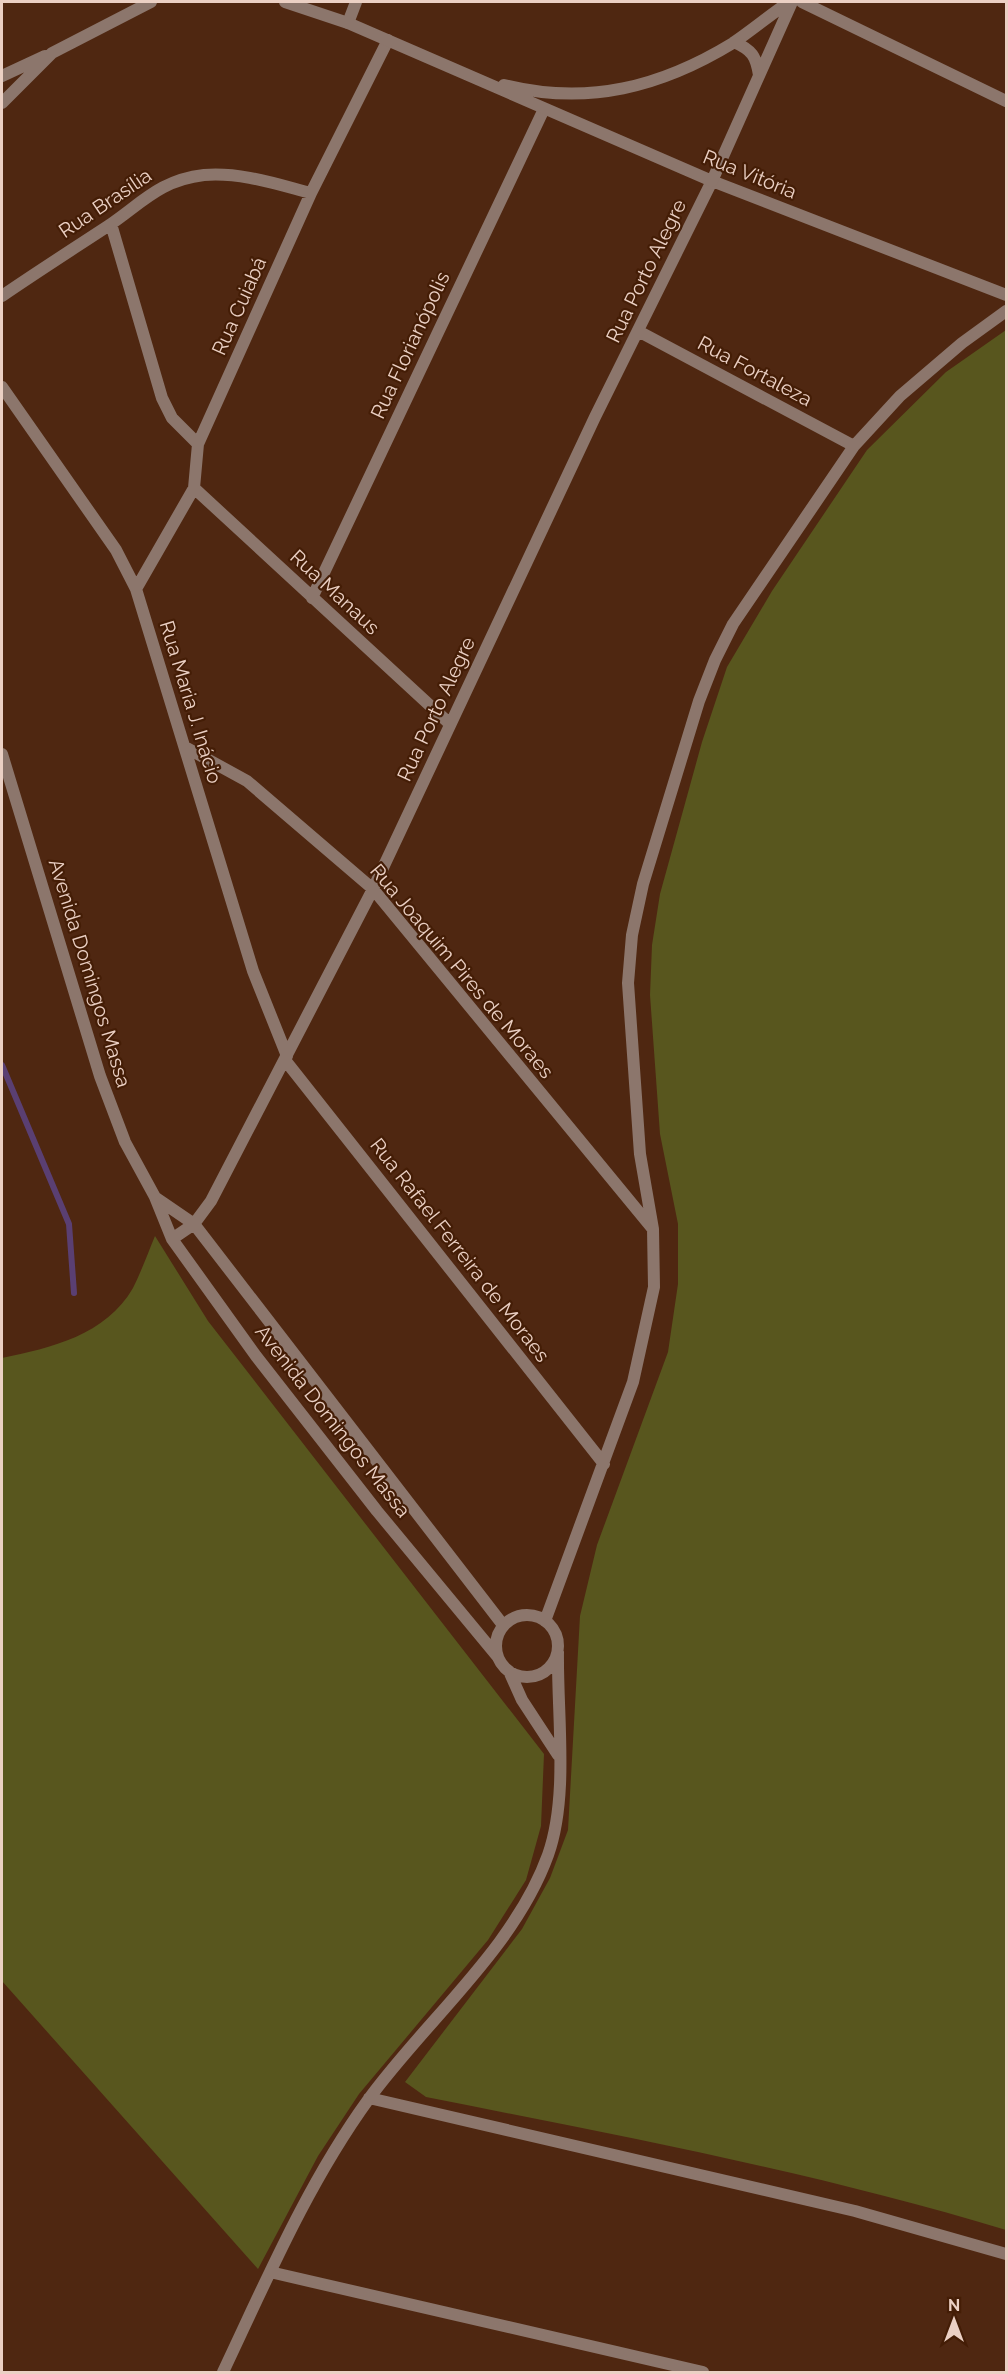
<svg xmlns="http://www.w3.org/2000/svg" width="1008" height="2374" viewBox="0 0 1008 2374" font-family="Raleway,sans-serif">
<rect width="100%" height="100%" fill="#4f2711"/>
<path fill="#58561e" d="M 1006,330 L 1006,2230 C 816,2172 621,2136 426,2097 L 405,2082 L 522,1929 L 550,1878 L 568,1830 L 580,1616 L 597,1545 L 668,1352 L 678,1284 L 678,1224 L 660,1134 L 650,995 L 652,945 L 660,894 L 702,742 L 727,667 L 772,591 L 867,450 L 946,372 Z
M 155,1236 L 208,1321 L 544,1754 L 541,1826 L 526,1880 L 488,1940 L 359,2094 L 318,2156 L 258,2269 L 2,1981 L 2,1358 C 51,1348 106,1335 133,1288 C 141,1272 148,1253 155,1236 Z"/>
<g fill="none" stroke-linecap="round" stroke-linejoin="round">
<path stroke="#5a3f72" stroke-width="6" d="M 2,1065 L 69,1224 L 74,1293"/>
<path stroke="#8c766c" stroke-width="12" d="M 802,2 L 1006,101
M 348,23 L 356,2
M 111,224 L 162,398 L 172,418 L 198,444
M 2,296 C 37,272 73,249 108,226 C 142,203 160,180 204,175 C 241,172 276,184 311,193
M 638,331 L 854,446
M 2,387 L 116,550 L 136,589 L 253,971 L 287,1056
M 194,488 L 450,724
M 136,589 L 194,488 L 198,444 L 311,193 L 388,40
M 312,598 L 544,109
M 185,747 L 247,781 L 373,889 L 652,1228
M 2,754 L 100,1076 L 125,1142 L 155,1197 L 172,1239 L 256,1356 L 377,1511 L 497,1656
M 285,1060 L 604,1464
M 156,1198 L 194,1224 L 503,1625
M 172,1239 L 194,1224 L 211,1201 L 373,889 L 595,417 L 712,181 L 1006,295
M496 1646a31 31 0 1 1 62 0a31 31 0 1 1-62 0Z
M 545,1621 L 633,1382 L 654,1287 L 653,1229 L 640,1154 L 628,983 L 632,935 L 643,884 L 699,701 L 715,660 L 733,624 L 854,446 L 900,396 L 962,343 L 1006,311
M 509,1671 L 522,1700 L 558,1755
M 369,2098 L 855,2211 L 1006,2254
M 270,2272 L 703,2372
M 223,2372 C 267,2279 308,2183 368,2100 C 426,2020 514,1949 548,1855 C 569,1796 557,1715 558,1652"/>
<path stroke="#8c766c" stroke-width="12" d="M 285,2 L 348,23 L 712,181 L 792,2
M 734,42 C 752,50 756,56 759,75
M 2,76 L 45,56
M 504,85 C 588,106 661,87 733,43 C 752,30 770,15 789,2
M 2,103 L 52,53 L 151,2"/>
</g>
<g text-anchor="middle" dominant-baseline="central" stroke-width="4.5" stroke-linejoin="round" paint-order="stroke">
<g font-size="20" fill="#ebd0c4" stroke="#441d06">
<text transform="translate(750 174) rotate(22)">Rua Vitória</text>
<text transform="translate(105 203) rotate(-34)">Rua Brasília</text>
<text transform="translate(646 271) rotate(-64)">Rua Porto Alegre</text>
<text transform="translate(239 306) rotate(-66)">Rua Cuiabá</text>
<text transform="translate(410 345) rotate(-65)">Rua Florianópolis</text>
<text transform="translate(755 371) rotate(28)">Rua Fortaleza</text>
<text transform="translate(335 592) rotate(43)">Rua Manaus</text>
<text transform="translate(191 702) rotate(73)">Rua Maria J. Inácio</text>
<text transform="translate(436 709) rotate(-65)">Rua Porto Alegre</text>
<text transform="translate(462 971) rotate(50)">Rua Joaquim Pires de Moraes</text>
<text transform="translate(90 973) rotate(73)">Avenida Domingos Massa</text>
<text transform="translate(460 1250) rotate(52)">Rua Rafael Ferreira de Moraes</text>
<text transform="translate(333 1421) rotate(52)">Avenida Domingos Massa</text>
</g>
</g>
<rect width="1008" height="2374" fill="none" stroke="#ebd0c4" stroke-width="6"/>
<g transform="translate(954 2320)" stroke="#441d06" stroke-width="4.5" paint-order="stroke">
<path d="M0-4.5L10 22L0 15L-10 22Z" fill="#ebd0c4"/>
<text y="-9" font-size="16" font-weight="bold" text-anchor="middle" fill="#ebd0c4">N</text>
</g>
</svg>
